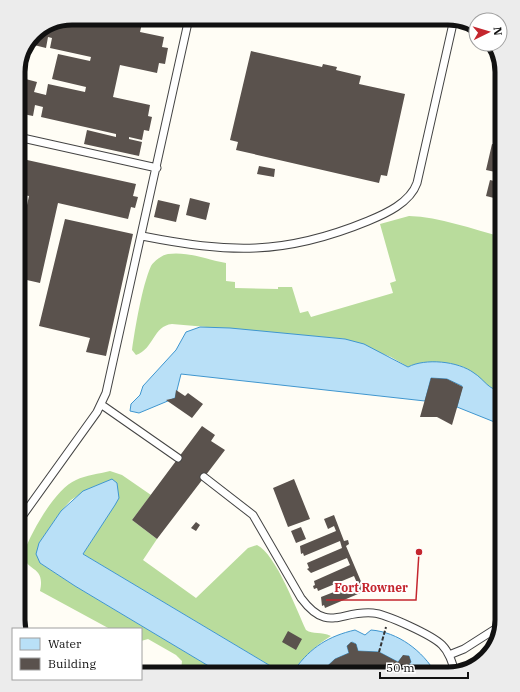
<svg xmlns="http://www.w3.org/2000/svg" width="520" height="692" viewBox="0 0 520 692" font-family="'IBM Plex Serif',serif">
<rect width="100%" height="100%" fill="#fffdf5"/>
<path fill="#b9dc9c" d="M 409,216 C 440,217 472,229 502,237 L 502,391 C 488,390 481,377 469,370 C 454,361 423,359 408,367 L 391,357 L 345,339 L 172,324 C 153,326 154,349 136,355 L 132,350 C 135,329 142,286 151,266 C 154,261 162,255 168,254 C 187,251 208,260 226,263 L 226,281 L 235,282 L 235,288 L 278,289 L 278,287 L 292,287 L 300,313 L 308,311 L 311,317 L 393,293 L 390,283 L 396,281 L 380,224 Z
M 110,471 L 122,475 L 151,495 L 132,520 L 157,539 L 143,560 L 196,598 L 248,548 L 257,545 C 276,554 297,611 306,630 C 313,635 321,631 331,636 C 316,645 306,655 295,668 L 300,674 L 284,674 L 83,554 L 119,498 L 108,481 L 88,489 L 71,500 L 61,511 L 39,543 L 38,548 L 40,563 L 75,586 L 222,674 L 188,674 L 181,670 L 182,661 L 176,655 L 148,639 L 141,641 L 141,629 L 110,629 L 40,591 C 46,563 24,574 24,552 C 32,531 55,489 76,480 C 86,475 99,474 110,471 Z"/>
<path fill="#b9e0f7" stroke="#3f96cf" d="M 200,327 L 230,328 L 345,339 L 364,344 L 408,367 C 425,358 458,361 474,373 C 485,380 488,390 502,391 L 502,425 L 457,407 L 462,386 L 447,379 L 431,378 L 425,401 L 181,374 L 175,398 L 139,413 L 130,411 L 131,404 L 140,395 L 143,386 L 176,350 L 186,332 Z
M 112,479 L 117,483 L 119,498 L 115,505 L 83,554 L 284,674 L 222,674 L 75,586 L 40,563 L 36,554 L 39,543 L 61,511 L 83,491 Z
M 355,630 L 365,635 L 371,630 C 398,632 423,651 436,674 L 411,674 L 406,668 L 411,662 L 409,656 L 403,656 L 398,662 L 379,652 L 358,651 L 356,644 L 352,642 L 347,646 L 349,653 L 335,659 L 320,673 L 313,669 L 308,672 L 308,674 L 300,674 L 295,669 C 311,647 329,636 355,630 Z"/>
<path fill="#5a524d" d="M 72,18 L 136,18 L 143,19 L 140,32 L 164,37 L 162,47 L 168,48 L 165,64 L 159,63 L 157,73 L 120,65 L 113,97 L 150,105 L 148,116 L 152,117 L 149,131 L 144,130 L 142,140 L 129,137 L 129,139 L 142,142 L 139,156 L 84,144 L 87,130 L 116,137 L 116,134 L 41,117 L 43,107 L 35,105 L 33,116 L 18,113 L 18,77 L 37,82 L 34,92 L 46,95 L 48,84 L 85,92 L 86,87 L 52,79 L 58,54 L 90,61 L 91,57 L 50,48 L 52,38 L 48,37 L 46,48 L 30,44 L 36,32 L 55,26 Z
M 251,51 L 322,67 L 323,64 L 337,67 L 336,70 L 361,76 L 359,84 L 405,94 L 387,176 L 381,175 L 379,183 L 236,150 L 238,142 L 230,140 Z
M 492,144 L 502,146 L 502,180 L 499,180 L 500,173 L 486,170 Z
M 18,158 L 136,184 L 133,196 L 138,197 L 135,208 L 131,207 L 128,219 L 58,203 L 40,283 L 18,278 L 18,246 L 29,196 L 18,194 Z
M 259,166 L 275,169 L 274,177 L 257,174 Z
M 490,180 L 502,183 L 502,200 L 486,196 Z
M 190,198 L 210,203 L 206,220 L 186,215 Z
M 158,200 L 180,205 L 176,222 L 154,217 Z
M 65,219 L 133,234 L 106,356 L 86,352 L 90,338 L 39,326 Z
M 431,378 L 447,379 L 463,387 L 452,425 L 437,417 L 420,417 Z
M 176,390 L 185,396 L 188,393 L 203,404 L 192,418 L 166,400 L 175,398 Z
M 202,426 L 215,435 L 211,441 L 225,450 L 157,539 L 132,520 Z
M 294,479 L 310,519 L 288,527 L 273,488 Z
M 334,515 L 344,541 L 348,540 L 349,544 L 346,546 L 365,591 L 325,608 L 324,605 L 322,606 L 321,597 L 357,583 L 354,576 L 318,591 L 317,588 L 314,589 L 313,586 L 315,585 L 314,581 L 350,565 L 347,558 L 311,573 L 307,569 L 309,568 L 307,563 L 342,548 L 340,541 L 304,556 L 303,553 L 301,554 L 300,546 L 336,531 L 334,526 L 328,529 L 324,519 Z
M 196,522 L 200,525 L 196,531 L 191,528 Z
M 301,527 L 306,539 L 296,543 L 291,531 Z
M 502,566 L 502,580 L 495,572 Z
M 288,631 L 302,639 L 296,650 L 282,642 Z
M 351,642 L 356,644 L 358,651 L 379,652 L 398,662 L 403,655 L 409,656 L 411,662 L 406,668 L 411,674 L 308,674 L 308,672 L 313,669 L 320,673 L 335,659 L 349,653 L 347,646 Z"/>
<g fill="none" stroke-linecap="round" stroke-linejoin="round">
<defs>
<path id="lane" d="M 18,137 L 157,168
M 142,236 C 229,253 283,256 368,221 C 385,214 410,203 417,183 L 454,19
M 102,405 L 178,458
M 204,477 L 253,515 L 301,598 C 328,634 340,610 373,613 C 386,614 432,635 442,645 C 449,652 452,662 455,672
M 18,522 L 97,412 L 106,393 L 189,18
M 449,655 L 464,649 L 500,626"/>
</defs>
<use href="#lane" stroke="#444" stroke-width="9"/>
<path stroke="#333" stroke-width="2" stroke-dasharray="4 2" stroke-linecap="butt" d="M 379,652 L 386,627"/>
<use href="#lane" stroke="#fff" stroke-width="7"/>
</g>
<path d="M0 0H520V692H0ZM72 25H448A47 47 0 0 1 495 72V620A47 47 0 0 1 448 667H72A47 47 0 0 1 25 620V72A47 47 0 0 1 72 25Z" fill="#ececec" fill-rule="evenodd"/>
<path fill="none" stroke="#111" stroke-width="5" d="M72 25H448A47 47 0 0 1 495 72V620A47 47 0 0 1 448 667H72A47 47 0 0 1 25 620V72A47 47 0 0 1 72 25Z"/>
<path fill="none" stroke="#c4262e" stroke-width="1.5" d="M419 552L416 600H326"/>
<circle fill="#c4262e" stroke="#fff" stroke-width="1.5" cx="419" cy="552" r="4"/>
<g font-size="12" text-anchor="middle" font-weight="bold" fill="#c4262e" stroke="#fff" stroke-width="4" stroke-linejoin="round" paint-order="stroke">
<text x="371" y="592">Fort Rowner</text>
</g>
<rect x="12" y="628" width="130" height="52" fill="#ffffff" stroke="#a0a0a0"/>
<rect x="20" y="638" width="20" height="12" fill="#b9e0f7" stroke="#a0a0a0"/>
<text x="48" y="648" font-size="12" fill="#111111">Water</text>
<rect x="20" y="658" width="20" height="12" fill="#5a524d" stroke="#a0a0a0"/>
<text x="48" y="668" font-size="12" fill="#111111">Building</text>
<g transform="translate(488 32) rotate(85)"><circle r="19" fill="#ffffff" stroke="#a0a0a0"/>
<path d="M0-3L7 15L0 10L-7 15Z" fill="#c4262e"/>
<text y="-6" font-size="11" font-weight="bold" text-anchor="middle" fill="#111111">N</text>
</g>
<path d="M380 672v6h88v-6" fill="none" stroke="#111111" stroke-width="2"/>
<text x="386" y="672" font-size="12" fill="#111111" stroke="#ffffff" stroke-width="3" paint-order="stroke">50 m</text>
</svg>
